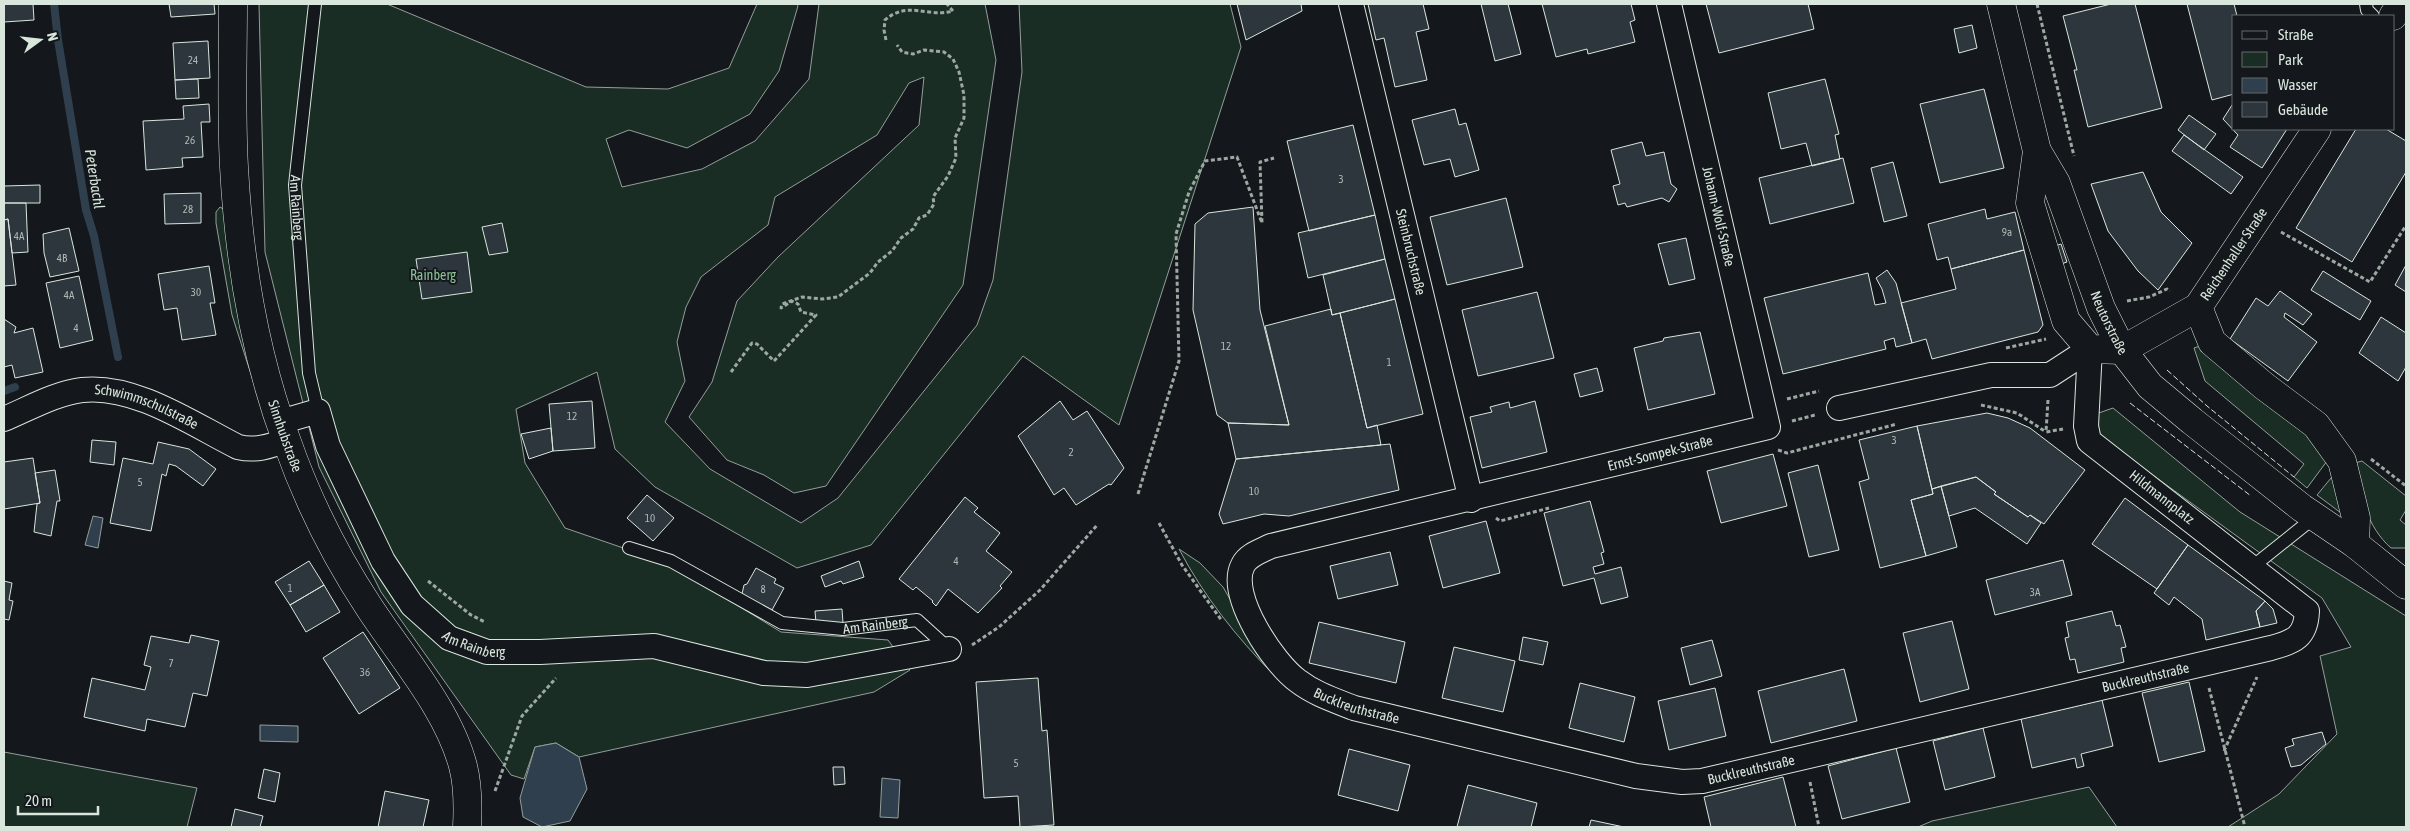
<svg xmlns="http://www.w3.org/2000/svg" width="2410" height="831" viewBox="0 0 2410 831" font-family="'Asap Condensed',sans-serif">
<rect width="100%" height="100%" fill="#14181c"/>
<path fill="#1a2d24" stroke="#939e99" d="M 259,4 L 387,4 L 586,87 L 668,89 L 729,68 L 757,4 L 797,4 L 798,6 L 779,71 L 750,114 L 687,148 L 629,130 L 606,139 L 622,187 L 702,169 L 755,141 L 809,79 L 819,4 L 985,4 L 996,60 L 963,285 L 826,486 L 794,493 L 764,475 L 727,460 L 689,417 L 712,382 L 737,301 L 778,257 L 919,125 L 924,77 L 909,83 L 877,135 L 775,197 L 768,225 L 701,277 L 686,307 L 677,342 L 685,381 L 665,422 L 710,469 L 801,523 L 838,498 L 977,325 L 993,280 L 1022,72 L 1019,4 L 1230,4 L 1241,47 L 1119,425 L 1023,356 L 871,545 L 797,568 L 655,487 L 615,449 L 597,372 L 516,409 L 525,463 L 565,528 L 670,564 L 781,632 L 888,640 L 910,670 L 874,692 L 579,757 L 556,743 L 535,747 L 524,779 L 511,775 L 381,592 L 319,467 L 265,252 Z
M 220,207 L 225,210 L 264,415 L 232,315 L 216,223 L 216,212 Z
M 2200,346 L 2308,429 L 2327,461 L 2307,488 L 2294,477 L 2304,464 L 2205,381 L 2194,348 Z
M 2113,408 L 2240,512 L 2406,616 L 2406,827 L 2228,827 L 2279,794 L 2337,734 L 2320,656 L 2351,647 L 2322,598 L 2099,436 L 2093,415 Z
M 2362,461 L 2406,496 L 2406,510 L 2400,520 L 2406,525 L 2406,548 L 2391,548 C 2367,527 2360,494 2351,464 Z
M 2336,472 L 2341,513 L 2317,495 Z
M 1179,549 L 1200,563 L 1223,587 L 1273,674 C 1237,638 1203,595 1179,549 Z
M 4,752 L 197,788 L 187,827 L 4,827 Z
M 2089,787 L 2117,827 L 1918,827 L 1932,821 Z"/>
<path fill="#2f3f4d" stroke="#939e99" d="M 93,516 L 103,518 L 98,548 L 85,545 Z
M 260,725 L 298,726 L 298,742 L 260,741 Z
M 556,743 L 579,757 L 587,789 L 570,821 L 542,827 L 523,817 L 520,798 L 535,747 Z
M 882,778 L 900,780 L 898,818 L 880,817 Z"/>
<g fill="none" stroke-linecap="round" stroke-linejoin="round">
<path stroke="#2f3f4d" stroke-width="8" d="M 54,4 L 58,40 L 86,210 L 94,236 L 118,357
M 4,391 L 15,387"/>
</g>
<path fill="#2c363c" stroke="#d8e6dc" d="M 4,4 L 33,4 L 34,20 L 4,22 Z
M 169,4 L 214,4 L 215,14 L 171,17 Z
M 1237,4 L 1301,4 L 1302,11 L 1246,40 Z
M 1368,4 L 1423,4 L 1429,29 L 1416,32 L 1427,80 L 1395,87 L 1384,38 L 1376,40 Z
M 1481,4 L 1508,4 L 1521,54 L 1495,61 Z
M 1542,4 L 1631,4 L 1635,20 L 1630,22 L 1635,42 L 1588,54 L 1587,49 L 1556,57 Z
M 1706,4 L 1808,4 L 1814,29 L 1719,53 Z
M 2111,4 L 2135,4 L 2162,108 L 2088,127 L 2074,70 L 2077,70 L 2063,16 Z
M 2187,4 L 2234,4 L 2237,16 L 2234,16 L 2234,94 L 2212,100 Z
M 1972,25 L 1977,48 L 1959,53 L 1954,29 Z
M 208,41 L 210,78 L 175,80 L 173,43 Z
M 198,79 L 199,98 L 176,99 L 175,80 Z
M 1825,79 L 1839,134 L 1835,135 L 1840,159 L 1812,166 L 1806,143 L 1781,149 L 1768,93 Z
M 1984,89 L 2004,168 L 1940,183 L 1920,104 Z
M 2234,102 L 2234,129 L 2287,129 L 2262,168 L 2230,147 L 2238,135 L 2223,119 Z
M 209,104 L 210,122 L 201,122 L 203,157 L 182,158 L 183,167 L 146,170 L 143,121 L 184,119 L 183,106 Z
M 1455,109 L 1459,125 L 1466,123 L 1479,170 L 1455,177 L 1450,159 L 1424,165 L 1412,120 Z
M 2189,115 L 2216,134 L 2204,150 L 2178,130 Z
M 1353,125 L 1375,215 L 1309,231 L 1287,141 Z
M 2356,129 L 2386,129 L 2406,141 L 2406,172 L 2352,262 L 2296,228 Z
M 2184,135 L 2243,177 L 2231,194 L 2172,151 Z
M 1642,142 L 1646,156 L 1664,152 L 1671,184 L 1677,189 L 1669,202 L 1662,198 L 1627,207 L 1625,203 L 1618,205 L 1613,186 L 1620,184 L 1611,150 Z
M 1843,158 L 1854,203 L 1770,224 L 1759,178 Z
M 1893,162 L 1907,216 L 1884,222 L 1871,168 Z
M 2143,172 L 2161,212 L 2192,243 L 2158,290 L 2138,271 L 2108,231 L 2091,184 Z
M 40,185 L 40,203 L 4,203 L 4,186 Z
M 201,193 L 201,223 L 165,224 L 164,194 Z
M 1506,198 L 1523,267 L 1447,285 L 1430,217 Z
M 4,203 L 26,203 L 28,252 L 12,253 L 8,219 L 4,220 Z
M 1253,207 L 1260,310 L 1289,425 L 1228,423 L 1217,415 L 1193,310 L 1195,224 L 1208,213 Z
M 1985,209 L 1987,219 L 2015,212 L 2024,250 L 1951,269 L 1948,257 L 1937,260 L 1928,224 Z
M 1375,215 L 1385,259 L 1308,278 L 1298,233 Z
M 8,219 L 16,285 L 4,286 L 4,220 Z
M 502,223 L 508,252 L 489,255 L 482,227 Z
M 69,228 L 79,271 L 50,277 L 44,253 L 43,234 Z
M 1686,238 L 1695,279 L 1669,285 L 1658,244 Z
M 2061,244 L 2067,262 L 2061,264 L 2055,246 Z
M 2024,250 L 2043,325 L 2038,332 L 1932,359 L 1926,339 L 1912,343 L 1901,303 L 1956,289 L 1951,269 Z
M 467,252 L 472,292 L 422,299 L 416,259 Z
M 1385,259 L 1395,299 L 1332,315 L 1323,275 Z
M 2406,265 L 2406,292 L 2395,285 Z
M 209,266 L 215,303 L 210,303 L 216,335 L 182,340 L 177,308 L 164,310 L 158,274 Z
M 1887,270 L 1896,283 L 1912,343 L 1896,347 L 1894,338 L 1884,341 L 1886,349 L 1783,374 L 1764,298 L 1868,273 L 1875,305 L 1886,303 L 1882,289 L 1876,278 Z
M 2323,271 L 2371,301 L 2360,320 L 2311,290 Z
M 79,276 L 93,340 L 60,348 L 46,283 Z
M 2280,291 L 2312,314 L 2303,325 L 2285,313 L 2284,317 L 2317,342 L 2288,381 L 2230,339 L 2256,298 L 2268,306 Z
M 1537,292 L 1554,358 L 1478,376 L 1462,310 Z
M 1395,299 L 1423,414 L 1367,428 L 1340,313 Z
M 1331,309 L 1332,315 L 1340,313 L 1367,428 L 1377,425 L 1381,445 L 1236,459 L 1228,423 L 1289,425 L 1265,326 Z
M 2381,317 L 2406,333 L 2406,367 L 2398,381 L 2359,353 Z
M 4,319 L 16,327 L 14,333 L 33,328 L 43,372 L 15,378 L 12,365 L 4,367 Z
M 1700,332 L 1715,394 L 1648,410 L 1634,348 L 1663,341 L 1664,338 Z
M 1597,368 L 1603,391 L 1580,397 L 1574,374 Z
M 592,401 L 595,448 L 553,451 L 549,404 Z
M 1060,401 L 1073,420 L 1087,411 L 1124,468 L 1111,485 L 1109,484 L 1076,505 L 1064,488 L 1054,495 L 1018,436 Z
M 1535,401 L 1547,452 L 1482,468 L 1470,417 L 1492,412 L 1490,407 L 1509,402 L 1510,408 Z
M 1987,413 L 2008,418 L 2030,428 L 2085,470 L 2044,524 L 2030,515 L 2028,517 L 1994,494 L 1996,492 L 1976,477 L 1932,489 L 1917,426 Z
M 1917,426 L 1933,494 L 1911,500 L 1926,556 L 1880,568 L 1859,482 L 1869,479 L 1859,440 Z
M 551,428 L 553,451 L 529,459 L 521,434 Z
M 92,440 L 116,442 L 114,465 L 90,462 Z
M 158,442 L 189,449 L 216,469 L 203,486 L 176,466 L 169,464 L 166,476 L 162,474 L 151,531 L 110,523 L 123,458 L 153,464 Z
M 1390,444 L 1399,490 L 1289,516 L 1264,514 L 1223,524 L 1219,514 L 1236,459 Z
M 1773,454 L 1787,506 L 1721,523 L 1707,471 Z
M 33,458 L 40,503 L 4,509 L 4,462 Z
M 1818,465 L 1839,550 L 1809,557 L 1788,473 Z
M 55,470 L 60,501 L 57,501 L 51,536 L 34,532 L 37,504 L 40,503 L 35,473 Z
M 1976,477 L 1996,492 L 1994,494 L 2028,517 L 2030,515 L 2041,523 L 2027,544 L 1975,508 L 1949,516 L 1941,486 Z
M 1941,486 L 1957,547 L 1926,556 L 1911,500 L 1933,494 L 1932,489 Z
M 647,495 L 674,518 L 653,541 L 627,518 Z
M 965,497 L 978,508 L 974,512 L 1000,533 L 986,551 L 1012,572 L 1000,586 L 1002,588 L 978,613 L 948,589 L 936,606 L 932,602 L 933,601 L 916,587 L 913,590 L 899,579 Z
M 2125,498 L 2188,545 L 2157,589 L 2092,544 Z
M 1590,501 L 1604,552 L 1601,553 L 1604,564 L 1593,567 L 1595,574 L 1621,567 L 1628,597 L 1601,604 L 1594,578 L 1563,586 L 1544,513 Z
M 1486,521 L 1500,573 L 1443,588 L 1429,536 Z
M 2188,545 L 2265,601 L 2256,611 L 2260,627 L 2206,640 L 2202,619 L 2174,597 L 2169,605 L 2154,593 Z
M 1390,552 L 1398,585 L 1338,599 L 1330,566 Z
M 2063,560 L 2072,595 L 1995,615 L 1986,580 Z
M 309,561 L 324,585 L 290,605 L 275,582 Z
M 859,561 L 864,577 L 843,584 L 841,581 L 825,587 L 821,576 Z
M 756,568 L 776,579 L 774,583 L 784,588 L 772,610 L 742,594 L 744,585 L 747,584 Z
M 4,581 L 12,583 L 9,600 L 13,601 L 9,620 L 4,619 Z
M 324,585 L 340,612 L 306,632 L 290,605 Z
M 2265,601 L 2273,609 L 2277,623 L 2260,627 L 2256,611 Z
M 842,609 L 843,623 L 816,623 L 815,611 Z
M 2112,611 L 2116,626 L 2120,625 L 2126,647 L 2121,648 L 2124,662 L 2078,673 L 2075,659 L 2070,660 L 2065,638 L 2069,637 L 2066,622 Z
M 1952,621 L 1969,689 L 1920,702 L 1903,633 Z
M 1319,622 L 1405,642 L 1396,683 L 1309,663 Z
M 363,632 L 400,688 L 359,714 L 323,658 Z
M 191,635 L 219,641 L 207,696 L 193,693 L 185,727 L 147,719 L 145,731 L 84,717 L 92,678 L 145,690 L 151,667 L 144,665 L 151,636 L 189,643 Z
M 1523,637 L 1548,642 L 1543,665 L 1519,660 Z
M 1712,640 L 1722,676 L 1690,685 L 1681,648 Z
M 1454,647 L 1515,661 L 1503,712 L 1442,698 Z
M 1844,669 L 1857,721 L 1771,743 L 1758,691 Z
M 1038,678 L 1042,731 L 1047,730 L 1054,825 L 1020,827 L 1018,796 L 984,798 L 976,682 Z
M 2189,682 L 2205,751 L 2159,762 L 2142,693 Z
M 1580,683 L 1635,697 L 1624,742 L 1569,728 Z
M 1715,688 L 1726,736 L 1669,750 L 1658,701 Z
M 2102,700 L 2113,746 L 2081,754 L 2084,766 L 2077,768 L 2075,758 L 2032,768 L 2021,719 Z
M 1983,728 L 1995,777 L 1945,790 L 1933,741 Z
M 2322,732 L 2326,744 L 2301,765 L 2291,767 L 2285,748 L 2294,745 L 2292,739 Z
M 1896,748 L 1910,802 L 1842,819 L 1828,766 Z
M 1349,749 L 1410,765 L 1398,811 L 1338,795 Z
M 833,767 L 844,767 L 845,784 L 834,785 Z
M 264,769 L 280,773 L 275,802 L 258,798 Z
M 1783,777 L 1796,827 L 1711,827 L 1704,797 Z
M 1468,785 L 1537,803 L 1531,827 L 1457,827 Z
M 385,791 L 429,800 L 423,827 L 378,827 Z
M 235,809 L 263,816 L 260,827 L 231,827 Z
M 1591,820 L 1624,827 L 1589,827 Z"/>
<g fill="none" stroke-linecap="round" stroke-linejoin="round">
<defs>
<g id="lane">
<path id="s1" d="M 315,4 L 295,185 L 309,373 L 318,411"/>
<path d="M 2366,4 L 2367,10 L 2373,16"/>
<path id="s2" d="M 629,548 L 671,561 L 782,623 L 843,629 L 917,620 L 949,649"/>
<path d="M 2251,568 L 2316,516"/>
</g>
<g id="street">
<path id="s3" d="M 1351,4 L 1471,500"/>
<path id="s4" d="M 1669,4 L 1768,427 L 1271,546 C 1261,551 1248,555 1243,565 C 1227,595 1274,664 1298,681 C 1315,694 1334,700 1354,708 L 1636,776 L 1682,782 L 1702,781 L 2271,648 C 2294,642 2306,637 2307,611 L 2089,441 L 2086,426 L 2090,349"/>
<path d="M 1839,408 L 1991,375 L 2050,375 L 2090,349"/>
<path id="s5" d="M 4,419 C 28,409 56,393 82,390 C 135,384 192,424 238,447 C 255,451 269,447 286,440"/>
<path id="s6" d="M 280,422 L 318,411 L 328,446 L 383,561 L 412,605 L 449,638 L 487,652 L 540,652 L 654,646 L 764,673 L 807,675 L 949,649"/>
</g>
<g id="secondary">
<path id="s7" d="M 233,4 C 233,58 231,113 234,167 C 239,260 254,354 287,442 C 307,499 336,557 369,607 C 401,656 448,709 463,766 C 468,785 468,808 467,827"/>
<path id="s8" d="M 2001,4 L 2037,151 L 2056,183 L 2101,308 L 2122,350 L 2150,386 L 2192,421 L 2302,508 L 2355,544 L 2406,585"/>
<path d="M 2393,16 L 2401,4"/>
<path d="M 2037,151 L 2030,203 L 2066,321 L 2090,349 L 2122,350"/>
<path d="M 2198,307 L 2212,342 L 2264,386 L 2316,425 L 2342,461 L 2356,518 L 2355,544"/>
<path id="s9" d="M 2122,350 L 2198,307 L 2317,129"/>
</g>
</defs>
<use href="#lane" stroke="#d8e6dc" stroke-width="14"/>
<use href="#street" stroke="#d8e6dc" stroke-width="26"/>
<use href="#secondary" stroke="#d8e6dc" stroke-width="29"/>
<path stroke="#9da8a2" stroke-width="3" stroke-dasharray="4 2.5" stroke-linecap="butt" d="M 2037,4 L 2074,156
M 886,40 L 884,30 L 885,20 C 908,0 927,18 953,11 L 947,4
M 2281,232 L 2370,282 L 2405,227 L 2406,228
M 2127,301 L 2149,297 L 2167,289 L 2170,291
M 2006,348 L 2046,339
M 731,372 L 752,343 L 757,344 L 774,361 L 816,315 L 801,312 L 798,304 L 792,301 L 781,308 L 782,304 L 802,297 L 822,299 L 838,297 L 870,273 L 878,262 L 892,251 L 901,238 L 913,229 L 919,218 L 927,215 L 934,204 L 933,197 L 948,176 L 956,158 L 955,138 L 964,118 L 964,95 L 959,72 L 953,59 L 944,52 L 924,50 L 913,54 L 902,52 L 897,45
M 1787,399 L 1819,391
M 2048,400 L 2046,432 L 2063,429
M 1981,405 L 2017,413 L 2046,432
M 1792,421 L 1815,415
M 1778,450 L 1787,453 L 1897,424
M 2371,459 L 2406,486
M 1138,494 L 1179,361 L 1176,234 L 1189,192 L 1205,161 L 1237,157 L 1262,223 L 1260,162 L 1274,158
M 1496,518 L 1500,521 L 1549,508
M 1159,523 L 1182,565 L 1222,621
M 428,581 L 471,615 L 485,622
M 972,645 L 999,627 L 1040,590 L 1098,524
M 2209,688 L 2245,827
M 2224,751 L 2257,677
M 1810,782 L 1819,827
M 495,791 L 522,716 L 556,678"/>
<use href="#lane" stroke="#14181c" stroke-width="12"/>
<use href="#street" stroke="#14181c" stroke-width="24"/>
<use href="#secondary" stroke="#14181c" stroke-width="28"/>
<path stroke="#d8e6dc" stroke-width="1" stroke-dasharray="6 2.5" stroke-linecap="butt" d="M 2167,370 L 2207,406 L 2294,477
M 2130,403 L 2251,496"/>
</g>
<g text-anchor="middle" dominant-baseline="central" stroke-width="4" stroke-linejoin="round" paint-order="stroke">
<g font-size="11" fill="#adbab4">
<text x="193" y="60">24</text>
<text x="190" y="140">26</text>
<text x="1341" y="179">3</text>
<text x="188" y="209">28</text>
<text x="2007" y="232">9a</text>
<text x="19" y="236">4A</text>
<text x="62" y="258">4B</text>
<text x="196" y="292">30</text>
<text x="69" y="295">4A</text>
<text x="76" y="328">4</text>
<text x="1226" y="346">12</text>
<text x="1389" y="362">1</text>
<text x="572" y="416">12</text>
<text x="1894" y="440">3</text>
<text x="1071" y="452">2</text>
<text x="140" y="482">5</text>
<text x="1254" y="491">10</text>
<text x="650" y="518">10</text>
<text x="956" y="561">4</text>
<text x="290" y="588">1</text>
<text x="763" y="589">8</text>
<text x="2035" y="592">3A</text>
<text x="171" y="663">7</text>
<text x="365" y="672">36</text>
<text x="1016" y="763">5</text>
</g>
<g font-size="14" fill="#d8e6dc" stroke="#14181c">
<text stroke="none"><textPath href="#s1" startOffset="205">Am Rainberg</textPath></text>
<text stroke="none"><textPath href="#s4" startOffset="218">Johann-Wolf-Straße</textPath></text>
<text stroke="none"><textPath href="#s3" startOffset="255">Steinbruchstraße</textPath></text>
<text stroke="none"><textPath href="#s9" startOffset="151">Reichenhaller Straße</textPath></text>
<text stroke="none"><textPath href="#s8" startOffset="338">Neutorstraße</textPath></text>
<text stroke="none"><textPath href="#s5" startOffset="151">Schwimmschulstraße</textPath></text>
<text stroke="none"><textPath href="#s7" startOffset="438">Sinnhubstraße</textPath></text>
<text transform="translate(1660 453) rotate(-14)">Ernst-Sompek-Straße</text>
<text transform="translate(2162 497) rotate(38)">Hildmannplatz</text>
<text stroke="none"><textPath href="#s2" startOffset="265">Am Rainberg</textPath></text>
<text stroke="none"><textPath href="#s6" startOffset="332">Am Rainberg</textPath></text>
<text stroke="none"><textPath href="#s4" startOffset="1989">Bucklreuthstraße</textPath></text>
<text stroke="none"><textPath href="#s4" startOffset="1179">Bucklreuthstraße</textPath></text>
<text stroke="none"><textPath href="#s4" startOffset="1584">Bucklreuthstraße</textPath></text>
</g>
<g font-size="14" fill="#8ac095" stroke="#14181c">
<text x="433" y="275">Rainberg</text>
</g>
<g font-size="15" font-style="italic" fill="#d8e6dc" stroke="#14181c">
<text transform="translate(95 179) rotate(81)">Peterbachl</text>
</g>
</g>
<rect width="2410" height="831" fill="none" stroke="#d8e6dc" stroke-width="10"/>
<rect x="2232" y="15" width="162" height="115" fill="#14181c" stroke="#626a69"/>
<rect x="2242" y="31" width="25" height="8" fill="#14181c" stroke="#626a69"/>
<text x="2278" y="40" font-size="15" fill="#d8e6dc">Straße</text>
<rect x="2242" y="52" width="25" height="15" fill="#1a2d24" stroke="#626a69"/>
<text x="2278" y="65" font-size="15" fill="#d8e6dc">Park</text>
<rect x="2242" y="78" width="25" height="15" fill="#2f3f4d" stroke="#626a69"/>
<text x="2278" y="90" font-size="15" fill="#d8e6dc">Wasser</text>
<rect x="2242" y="102" width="25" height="15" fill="#2c363c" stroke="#626a69"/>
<text x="2278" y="115" font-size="15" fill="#d8e6dc">Gebäude</text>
<g transform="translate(40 40) rotate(75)" stroke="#14181c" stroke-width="4" paint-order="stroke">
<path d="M0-4L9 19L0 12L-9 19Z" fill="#d8e6dc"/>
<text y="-8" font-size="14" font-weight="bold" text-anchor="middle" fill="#d8e6dc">N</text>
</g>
<path d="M18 806v8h80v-8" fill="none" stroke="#d8e6dc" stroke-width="2.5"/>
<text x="25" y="806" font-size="15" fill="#d8e6dc" stroke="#14181c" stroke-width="4" paint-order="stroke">20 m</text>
</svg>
